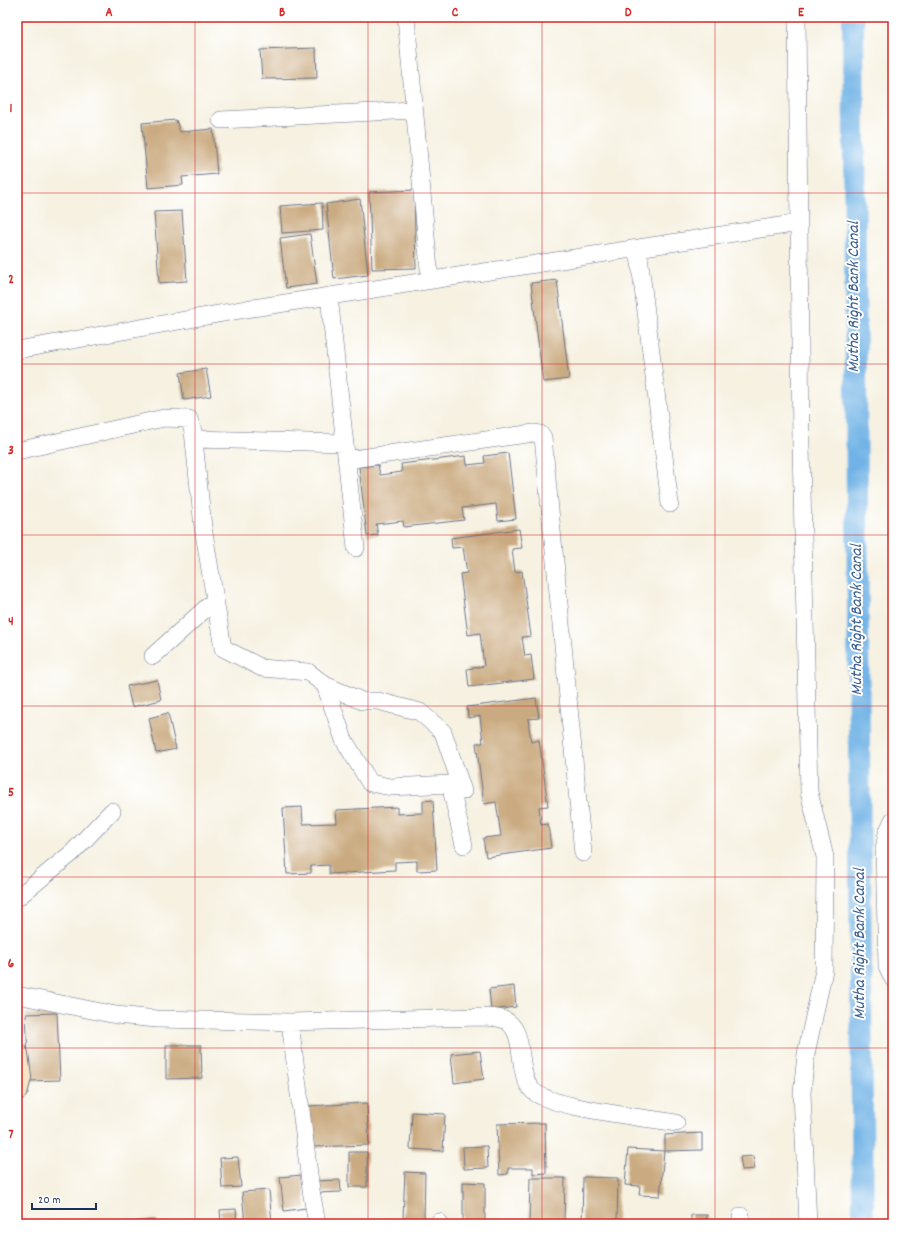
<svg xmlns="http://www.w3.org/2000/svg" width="910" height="1241" viewBox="0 0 910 1241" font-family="Dekko,sans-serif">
<rect width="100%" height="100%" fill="#fff"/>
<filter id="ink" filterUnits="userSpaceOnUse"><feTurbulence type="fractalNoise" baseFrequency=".025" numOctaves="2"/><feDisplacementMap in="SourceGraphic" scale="8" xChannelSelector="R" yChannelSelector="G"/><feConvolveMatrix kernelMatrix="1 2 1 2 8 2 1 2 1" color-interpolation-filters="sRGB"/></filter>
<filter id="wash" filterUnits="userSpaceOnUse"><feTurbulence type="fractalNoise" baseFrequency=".012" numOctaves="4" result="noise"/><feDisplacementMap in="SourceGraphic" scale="16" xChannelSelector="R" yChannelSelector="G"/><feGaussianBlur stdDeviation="0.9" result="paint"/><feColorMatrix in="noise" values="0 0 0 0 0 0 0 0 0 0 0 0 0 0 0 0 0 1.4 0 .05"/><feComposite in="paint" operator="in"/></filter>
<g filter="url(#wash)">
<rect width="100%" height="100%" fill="#f6f1e1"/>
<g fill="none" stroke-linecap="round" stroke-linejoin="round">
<path stroke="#71b3e6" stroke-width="22" d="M 853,17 L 863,1224"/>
</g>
<g id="blocks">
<path fill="#caaa80" d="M 316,48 L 317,78 L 262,79 L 260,50 Z
M 176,120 L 180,132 L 213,129 L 217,174 L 182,177 L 183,185 L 148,188 L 142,123 Z
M 414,190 L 416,268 L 372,269 L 369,192 Z
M 360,199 L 368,275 L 334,279 L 326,204 Z
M 322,203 L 323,230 L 282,233 L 280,206 Z
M 182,211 L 187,281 L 159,283 L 154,212 Z
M 310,234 L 317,284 L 286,288 L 280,238 Z
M 557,280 L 569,379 L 543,382 L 531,283 Z
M 206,369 L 211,396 L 184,400 L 180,373 Z
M 508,453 L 516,519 L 498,521 L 496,504 L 462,508 L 464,520 L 404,527 L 403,521 L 376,524 L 378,535 L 367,536 L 359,467 L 378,465 L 380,475 L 402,472 L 401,464 L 466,456 L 467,465 L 485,463 L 484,456 Z
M 519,529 L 522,548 L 512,549 L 515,572 L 522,571 L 531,636 L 522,637 L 525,656 L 531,655 L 534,679 L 469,687 L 467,669 L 484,666 L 480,633 L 468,635 L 460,574 L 467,573 L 463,547 L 452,548 L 451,538 Z
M 157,680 L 161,700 L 132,707 L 127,686 Z
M 536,698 L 539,718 L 528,719 L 531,742 L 539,740 L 548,806 L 539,807 L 541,825 L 548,824 L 551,848 L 486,857 L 483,838 L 501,836 L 496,802 L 484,804 L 476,743 L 483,743 L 480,716 L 468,718 L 467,707 Z
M 168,713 L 176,749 L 156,753 L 149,718 Z
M 433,800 L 437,870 L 417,871 L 417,861 L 395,862 L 395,870 L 329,874 L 329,865 L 311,866 L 311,873 L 287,874 L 283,808 L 302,807 L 303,824 L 337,823 L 336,810 L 397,807 L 397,814 L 423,813 L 423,801 Z
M 514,986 L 516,1007 L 491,1010 L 489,989 Z
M 57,1013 L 60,1080 L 29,1081 L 26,1014 Z
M 166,1045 L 201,1045 L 202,1078 L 166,1079 Z
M 480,1051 L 484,1079 L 454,1083 L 451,1054 Z
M 367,1103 L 369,1145 L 310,1147 L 308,1106 Z
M 412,1112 L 445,1114 L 443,1151 L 410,1149 Z
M 545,1123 L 546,1173 L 533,1174 L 533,1168 L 508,1168 L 508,1174 L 499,1175 L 497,1124 Z
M 702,1133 L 702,1150 L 665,1151 L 665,1135 Z
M 487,1146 L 488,1168 L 464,1169 L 463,1147 Z
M 628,1149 L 664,1151 L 660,1196 L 639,1195 L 640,1186 L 625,1185 Z
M 349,1152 L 367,1152 L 367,1187 L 349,1187 Z
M 753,1156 L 755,1169 L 742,1170 L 740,1157 Z
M 238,1157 L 241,1187 L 222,1188 L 220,1158 Z
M 405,1172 L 425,1173 L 424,1218 L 403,1218 Z
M 302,1175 L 306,1208 L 284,1211 L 280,1177 Z
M 583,1177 L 618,1178 L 617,1224 L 582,1224 Z
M 530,1178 L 565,1178 L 564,1224 L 529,1224 Z
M 340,1180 L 341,1192 L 317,1193 L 316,1181 Z
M 463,1182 L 485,1183 L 485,1223 L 463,1223 Z
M 269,1190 L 272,1224 L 245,1224 L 242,1192 Z
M 236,1209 L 237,1224 L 221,1224 L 220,1210 Z
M 691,1215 L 707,1215 L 706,1224 L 691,1224 Z
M 155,1220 L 155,1224 L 115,1224 L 115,1223 Z"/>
</g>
</g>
<g filter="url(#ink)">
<use href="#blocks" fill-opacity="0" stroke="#68738c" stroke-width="1"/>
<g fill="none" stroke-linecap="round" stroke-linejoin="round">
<defs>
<path id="street" d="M 406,17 L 430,280
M 797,17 L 801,446 L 809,792 L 825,857 L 824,970 L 806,1054 L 802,1093 L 808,1224
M 221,120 L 414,110
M 638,248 L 670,504
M 329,296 L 356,548
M 17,350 L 246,309 L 799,223
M 194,439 L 345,443
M 17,451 L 164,418 L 189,419 L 193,431 L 203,527 L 223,648 L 262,668 L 308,672 L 325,685 L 344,740 L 370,783 L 391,787 L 450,784 L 464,845
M 346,460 L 534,433 L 540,434 L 543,437 L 583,853
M 153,656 L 215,600
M 325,685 L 362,701 L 378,701 L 420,712 L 443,732 L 463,791 L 456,787
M 893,820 L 887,833 L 884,849 L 887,966 L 893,979
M 17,898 L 72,853 L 112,811
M 17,995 L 116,1015 L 157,1019 L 290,1022 L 480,1017 C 487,1017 495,1017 502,1019 C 529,1028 514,1073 533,1091 C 551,1108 648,1118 676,1123
M 290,1022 L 311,1190 L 317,1224
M 439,1222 L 439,1224
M 741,1224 L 741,1216"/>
<path id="secondary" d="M 17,1054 L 20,1077 L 17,1089"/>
</defs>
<use href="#street" stroke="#68738c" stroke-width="18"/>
<use href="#secondary" stroke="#68738c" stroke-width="24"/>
<use href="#street" stroke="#fff" stroke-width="17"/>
<use href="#secondary" stroke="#fce5c4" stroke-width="22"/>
</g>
</g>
<path fill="none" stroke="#d62828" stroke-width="1" stroke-opacity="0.55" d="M 195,17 L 195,1224M 368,17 L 368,1224M 542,17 L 542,1224M 715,17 L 715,1224M 17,193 L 893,193M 17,364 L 893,364M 17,535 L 893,535M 17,706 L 893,706M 17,877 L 893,877M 17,1048 L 893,1048"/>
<g text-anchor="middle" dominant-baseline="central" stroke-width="4" stroke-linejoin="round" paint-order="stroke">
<g font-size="17" font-style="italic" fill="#395d8e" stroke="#fff">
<text transform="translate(855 297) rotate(-90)">Mutha Right Bank Canal</text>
<text transform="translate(858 620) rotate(-90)">Mutha Right Bank Canal</text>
<text transform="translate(861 944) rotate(-90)">Mutha Right Bank Canal</text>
</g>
</g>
<rect width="910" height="1241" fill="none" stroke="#fff" stroke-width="44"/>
<path d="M32 1203v6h64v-6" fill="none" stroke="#1b2f5e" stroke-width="2"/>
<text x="38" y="1203" font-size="12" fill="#1b2f5e" stroke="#ffffff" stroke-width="3" paint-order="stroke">20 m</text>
<rect x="22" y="22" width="866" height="1197" fill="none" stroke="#d62828" stroke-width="1.5"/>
<g font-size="13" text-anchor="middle" font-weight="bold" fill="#d62828">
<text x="109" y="16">A</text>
<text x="282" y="16">B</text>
<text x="455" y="16">C</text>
<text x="628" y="16">D</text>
<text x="801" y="16">E</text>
<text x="11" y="112">1</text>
<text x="11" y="283">2</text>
<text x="11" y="454">3</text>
<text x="11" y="625">4</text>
<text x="11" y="796">5</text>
<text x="11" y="967">6</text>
<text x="11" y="1138">7</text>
</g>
</svg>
